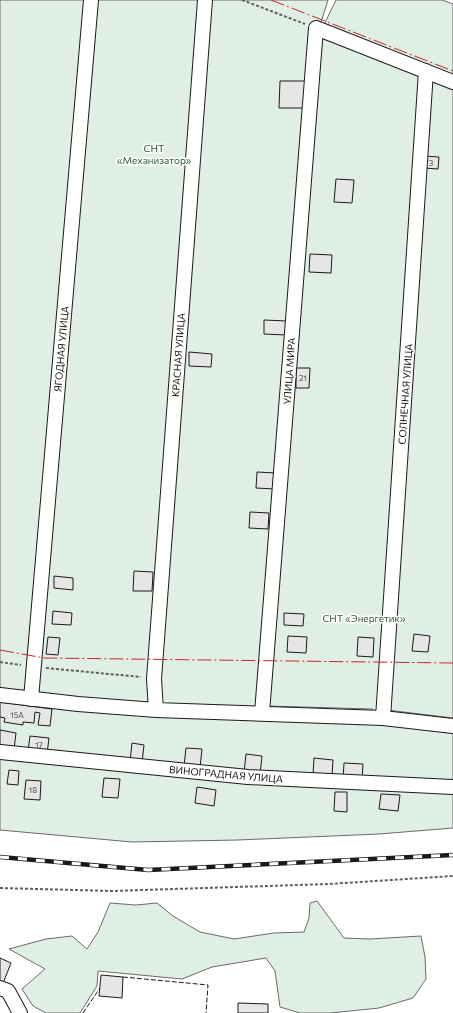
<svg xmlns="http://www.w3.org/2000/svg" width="453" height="1013" viewBox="0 0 453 1013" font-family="Commissioner,sans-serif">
<rect width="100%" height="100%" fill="#fff"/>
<path fill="#e0efe3" stroke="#6a6a6a" d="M 0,0 L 328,0 L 317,35 L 266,709 L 381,716 L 372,709 L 268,706 L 319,35 L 336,0 L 442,0 L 453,4 L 453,718 L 387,710 L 385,714 L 453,722 L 453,828 L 379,834 L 238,840 L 132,842 L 0,830 Z
M 317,901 L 344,938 L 370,939 L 421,936 L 425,957 L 426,979 L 413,998 L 379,1008 L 330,1013 L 300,1013 L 280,1007 L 275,971 L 266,958 L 212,967 L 182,979 L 98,971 L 97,986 L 80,1013 L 46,1013 L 33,1006 L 22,989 L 45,969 L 9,949 L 46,939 L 72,936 L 87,949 L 98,932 L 110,903 L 136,905 L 157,903 L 173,916 L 200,932 L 234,939 L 274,933 L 304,932 L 309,918 L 310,903 Z"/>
<path fill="#e6e6e6" stroke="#1a1a1a" d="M 280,81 L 305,81 L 304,108 L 279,108 Z
M 424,156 L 439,157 L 438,169 L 424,168 Z
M 336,179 L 354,180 L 352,203 L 334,202 Z
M 310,254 L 332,255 L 331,273 L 309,272 Z
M 264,320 L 287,321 L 286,335 L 264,334 Z
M 189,352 L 212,354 L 211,367 L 189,366 Z
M 296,368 L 310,368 L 309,388 L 296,388 Z
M 257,472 L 276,473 L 275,489 L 256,488 Z
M 250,512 L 269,513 L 268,529 L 249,528 Z
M 134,571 L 153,572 L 152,591 L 133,591 Z
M 54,576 L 73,578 L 73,590 L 54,588 Z
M 53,611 L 72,613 L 71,625 L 52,624 Z
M 284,613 L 304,614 L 303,626 L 284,625 Z
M 414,634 L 430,636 L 428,652 L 412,651 Z
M 288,636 L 307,637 L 306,653 L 287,652 Z
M 48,637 L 60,638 L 58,655 L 46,654 Z
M 358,637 L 374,638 L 373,657 L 357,656 Z
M 0,702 L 52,709 L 50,726 L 38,725 L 40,713 L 35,712 L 34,723 L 23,722 L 23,725 L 4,722 L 5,718 L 0,717 Z
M 0,730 L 16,733 L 14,749 L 0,747 Z
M 30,736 L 49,738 L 47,754 L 28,751 Z
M 132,743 L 144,745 L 142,763 L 130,762 Z
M 186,748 L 202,749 L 200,768 L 184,766 Z
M 246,754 L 262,756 L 260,775 L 244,773 Z
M 314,758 L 333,760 L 332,776 L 313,774 Z
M 344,763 L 363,764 L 362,780 L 343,779 Z
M 9,770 L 19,771 L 18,785 L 7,784 Z
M 104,778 L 120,779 L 118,798 L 102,797 Z
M 26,780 L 41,781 L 40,800 L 24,799 Z
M 197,787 L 216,790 L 214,806 L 195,803 Z
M 335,792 L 347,792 L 347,812 L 334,811 Z
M 381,794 L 400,795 L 398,811 L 379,809 Z
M 0,958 L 11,963 L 0,991 Z
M 101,975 L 123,977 L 122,998 L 99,996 Z
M 238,1003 L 268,1004 L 268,1013 L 238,1013 Z"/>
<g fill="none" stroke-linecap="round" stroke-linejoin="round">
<defs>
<path id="minor" d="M 0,695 L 78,704 L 156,710 L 383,718 L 453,726
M 31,699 L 91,0
M 156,710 L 154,679 L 205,0
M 262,713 L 316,28 L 453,82
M 383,718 L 426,71
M 0,752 L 248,777 L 453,787
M 0,988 L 8,991 L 20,1013"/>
</defs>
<use href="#minor" stroke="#1a1a1a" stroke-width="16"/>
<path stroke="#5f5f5f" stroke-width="2" stroke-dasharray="3 2" stroke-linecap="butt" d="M 242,0 L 305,24
M 0,662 L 21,665
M 46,668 L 141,677
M 0,888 L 112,891 L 329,884 L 453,876"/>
<use href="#minor" stroke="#fff" stroke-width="14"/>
<defs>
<path id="rail" d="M 0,857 L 148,870 L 453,855"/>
</defs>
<use href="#rail" stroke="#1a1a1a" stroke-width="4.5"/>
<use href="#rail" stroke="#fff" stroke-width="3" stroke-dasharray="9" stroke-linecap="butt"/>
<path stroke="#1a1a1a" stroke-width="1" stroke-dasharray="5 2" stroke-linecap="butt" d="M 123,977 L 208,985 L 206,1013
M 83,1013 L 100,988"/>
<path stroke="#c62828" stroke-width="1" stroke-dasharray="14 3 2 3" stroke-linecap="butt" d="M 271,0 L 453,71
M 0,650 L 44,658 L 453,663"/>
</g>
<g text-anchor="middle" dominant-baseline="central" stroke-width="3" stroke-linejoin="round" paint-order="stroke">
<g font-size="8" fill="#4d4d4d">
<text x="431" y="163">3</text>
<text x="303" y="378">21</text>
<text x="17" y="715">15А</text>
<text x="39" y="745">17</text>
<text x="33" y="790">18</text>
</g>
<g font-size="10" fill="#2b5a34" stroke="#fff">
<text x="154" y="148">СНТ<tspan x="154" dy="12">«Механизатор»</tspan></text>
<text x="364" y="618">СНТ «Энергетик»</text>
</g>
<g font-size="10" fill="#1a1a1a" stroke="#fff">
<text transform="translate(61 349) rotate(-85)">ЯГОДНАЯ УЛИЦА</text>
<text transform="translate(178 355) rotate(-86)">КРАСНАЯ УЛИЦА</text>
<text transform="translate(289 371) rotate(-86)">УЛИЦА МИРА</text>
<text transform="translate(405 394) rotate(-86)">СОЛНЕЧНАЯ УЛИЦА</text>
<text transform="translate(226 774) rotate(5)">ВИНОГРАДНАЯ УЛИЦА</text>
</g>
</g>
</svg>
